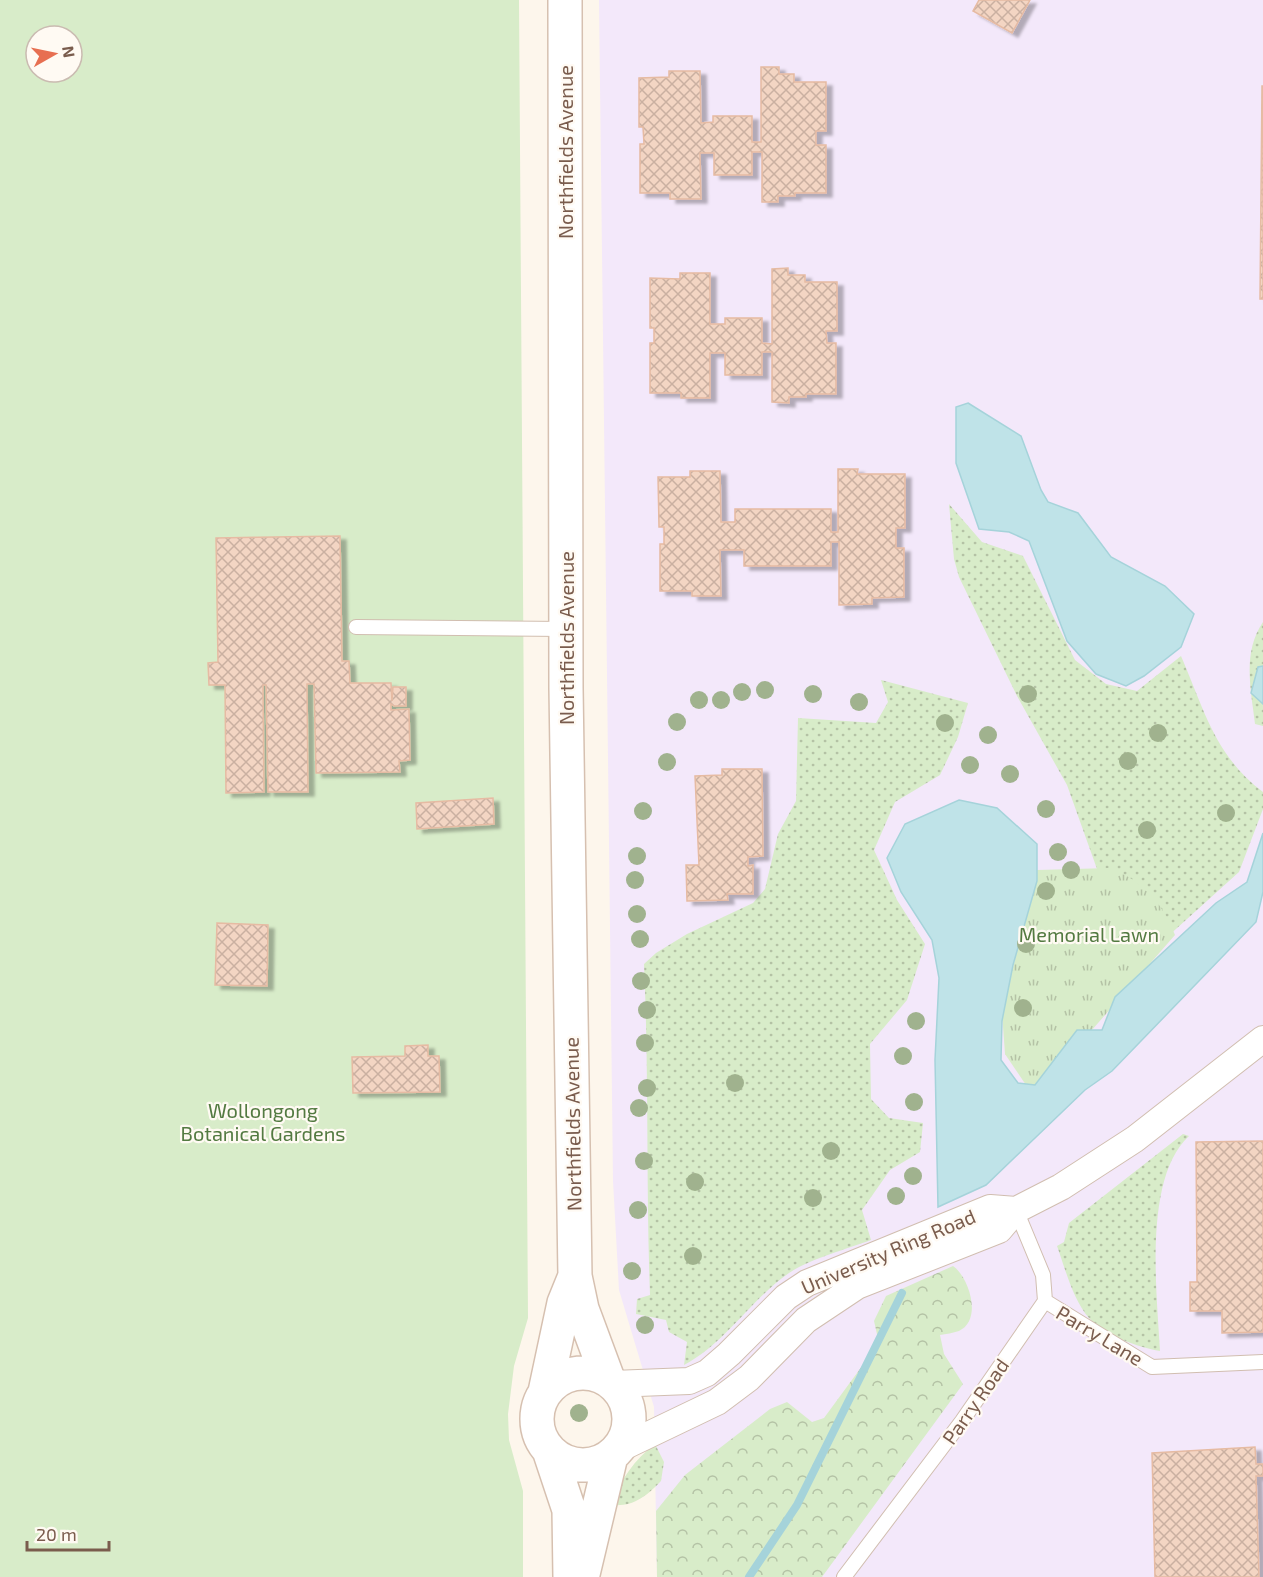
<svg xmlns="http://www.w3.org/2000/svg" width="1263" height="1577" viewBox="0 0 1263 1577" font-family="'Exo 2',sans-serif">
<defs>
<pattern id="grass-dots" width="8" height="8" patternUnits="userSpaceOnUse" patternTransform="scale(1.5)"><rect width="8" height="8" fill="#d8ecc9"/><path d="M2 2h.1M6 6h.1" fill="none" stroke="#b4c2a5" stroke-width="1.8" stroke-linecap="round"/></pattern>
<pattern id="forest-crowns" width="20" height="18" patternUnits="userSpaceOnUse" patternTransform="scale(1.5)"><rect width="20" height="18" fill="#d8ecc9"/><path d="M2 6a3 3 0 1 1 6 0M12 15a3 3 0 1 1 6 0" fill="none" stroke="#b4c2a5"/></pattern>
<pattern id="park-tufts" width="24" height="20" patternUnits="userSpaceOnUse" patternTransform="scale(1.5)"><rect width="24" height="20" fill="#d8ecc9"/><path d="M3 7l-1-3M5 7V3M7 7l1-3M15 17l-1-3M17 17v-4M19 17l1-3" fill="none" stroke="#b4c2a5"/></pattern>
<pattern id="building-cross-hatch" width="8" height="8" patternUnits="userSpaceOnUse" patternTransform="scale(1.5)"><rect width="8" height="8" fill="#f3d5c3"/><path d="M0 0l8 8M0 8l8-8" fill="none" stroke="#cab0a1"/></pattern>
<filter id="shadow"><feDropShadow dx="6" dy="4" stdDeviation="1.5" flood-color="#0004"/></filter>
</defs>
<rect width="100%" height="100%" fill="#fdf6ec"/>
<path fill="#f3e8fa" d="M 599,0 L 1263,0 L 1263,1577 L 657,1577 L 654,1407 L 619,1290 L 613,1181 Z"/>
<path fill="url(#grass-dots)" d="M 949,504 L 982,542 L 1023,556 L 1075,660 L 1106,684 L 1137,691 L 1181,656 C 1204,709 1215,756 1263,792 L 1263,809 L 1239,872 L 1124,976 L 1030,1082 L 1005,1054 L 1008,1007 L 1102,883 L 1067,785 L 1017,696 L 959,577 L 954,559 Z
M 1263,622 L 1263,726 L 1255,724 C 1251,689 1242,653 1263,622 Z
M 881,680 L 968,703 L 958,737 L 940,775 L 895,802 L 874,850 L 897,900 L 925,944 L 907,1000 L 870,1044 L 871,1099 L 889,1118 L 923,1123 L 920,1152 L 890,1170 L 862,1210 L 871,1240 C 847,1249 810,1259 789,1273 C 750,1300 726,1343 684,1365 L 687,1342 L 669,1332 L 666,1320 L 636,1314 L 637,1299 L 650,1295 C 646,1185 649,1075 644,964 L 656,953 L 687,934 L 753,903 L 765,889 L 778,834 L 796,801 L 798,718 L 876,723 L 888,702 Z
M 1183,1134 L 1189,1136 C 1143,1178 1157,1294 1160,1351 C 1138,1347 1105,1336 1089,1318 C 1073,1300 1065,1268 1057,1246 L 1064,1242 L 1069,1223 Z
M 655,1444 L 664,1462 L 661,1481 C 647,1496 633,1507 612,1505 C 619,1481 635,1459 655,1444 Z"/>
<path fill="url(#forest-crowns)" d="M 953,1266 C 969,1277 983,1320 959,1331 C 953,1333 946,1334 940,1335 L 944,1354 L 963,1384 L 822,1577 L 657,1577 L 656,1511 L 685,1475 L 770,1409 L 787,1402 L 812,1422 L 824,1418 L 879,1343 L 874,1321 L 886,1296 Z"/>
<path fill="url(#park-tufts)" d="M 1110,868 C 1144,882 1161,901 1175,935 L 1043,1086 L 1028,1088 L 1005,1054 L 1002,1012 L 1037,870 Z"/>
<path fill="#d8ecc9" fill-rule="evenodd" d="M 0,0 L 519,0 L 528,1318 L 514,1366 L 508,1414 L 509,1440 L 523,1491 L 523,1577 L 0,1577 ZM 36,36 L 72,36 L 72,72 L 36,72 Z"/>
<path fill="#bfe3e8" stroke="#a5d3da" stroke-width="1.5" d="M 968,403 L 1021,436 L 1041,490 L 1048,502 L 1078,513 L 1111,557 L 1165,586 L 1194,614 L 1181,647 L 1144,676 L 1126,686 L 1096,674 L 1067,641 L 1029,541 L 1009,532 L 979,529 L 956,463 L 956,407 Z
M 1263,666 L 1263,704 L 1251,693 L 1258,667 Z
M 959,800 L 997,808 L 1037,844 L 1037,881 L 1013,965 L 1002,1021 L 1001,1060 L 1018,1083 L 1035,1085 L 1077,1030 L 1102,1030 L 1115,997 L 1216,903 L 1247,882 L 1263,833 L 1263,892 L 1256,922 L 1112,1071 L 1085,1090 L 986,1185 L 938,1207 L 935,1060 L 939,978 L 932,940 L 901,892 L 887,858 L 905,824 Z"/>
<g fill="none" stroke-linecap="round" stroke-linejoin="round">
<path stroke="#a5d3da" stroke-width="8" d="M 749,1577 L 797,1505 L 902,1293"/>
</g>
<path fill="url(#building-cross-hatch)" stroke="#e6bba3" stroke-width="1.5" filter="url(#shadow)" d="M 979,0 L 1030,0 L 1012,33 L 973,11 Z
M 761,67 L 779,67 L 779,74 L 794,74 L 794,82 L 826,82 L 826,131 L 816,131 L 816,145 L 826,145 L 826,193 L 795,193 L 795,196 L 778,196 L 778,202 L 762,202 L 762,152 L 752,152 L 752,175 L 714,175 L 714,153 L 700,153 L 701,199 L 670,199 L 670,193 L 640,193 L 640,144 L 644,144 L 643,127 L 639,127 L 639,78 L 669,77 L 669,71 L 700,71 L 701,123 L 713,122 L 713,116 L 752,116 L 752,142 L 761,142 Z
M 1262,86 L 1263,86 L 1263,299 L 1260,299 Z
M 788,268 L 788,275 L 805,275 L 805,282 L 837,282 L 837,331 L 826,331 L 827,343 L 836,343 L 836,394 L 806,394 L 806,397 L 789,397 L 789,403 L 772,402 L 772,352 L 762,352 L 762,375 L 725,375 L 725,353 L 710,353 L 710,398 L 681,398 L 681,393 L 650,393 L 650,343 L 654,343 L 654,328 L 650,328 L 650,278 L 680,279 L 680,273 L 710,273 L 710,324 L 725,324 L 725,318 L 762,318 L 762,343 L 772,344 L 772,269 Z
M 838,469 L 858,469 L 857,474 L 905,474 L 905,528 L 896,528 L 896,548 L 904,548 L 904,597 L 872,598 L 872,604 L 839,605 L 839,542 L 831,542 L 831,566 L 744,566 L 744,550 L 720,550 L 721,596 L 692,596 L 692,591 L 660,591 L 660,544 L 664,544 L 664,527 L 659,527 L 658,477 L 690,477 L 690,471 L 720,471 L 721,522 L 735,522 L 735,509 L 831,509 L 831,532 L 838,532 Z
M 340,536 L 342,661 L 349,661 L 350,683 L 391,683 L 392,701 L 393,687 L 406,687 L 406,706 L 394,706 L 391,704 L 391,710 L 409,709 L 410,760 L 399,761 L 400,772 L 316,773 L 314,684 L 307,684 L 308,792 L 268,792 L 266,685 L 263,685 L 264,792 L 226,793 L 225,685 L 209,685 L 208,663 L 218,662 L 216,538 Z
M 722,769 L 762,769 L 763,856 L 748,857 L 748,866 L 753,865 L 753,894 L 727,894 L 728,900 L 687,901 L 686,865 L 699,865 L 695,776 L 722,775 Z
M 493,798 L 494,824 L 417,829 L 416,803 Z
M 217,923 L 268,925 L 267,986 L 215,985 Z
M 428,1045 L 428,1056 L 439,1056 L 440,1092 L 353,1093 L 352,1057 L 405,1056 L 405,1046 Z
M 1263,1141 L 1263,1332 L 1222,1333 L 1222,1311 L 1190,1311 L 1190,1282 L 1197,1282 L 1196,1142 Z
M 1255,1447 L 1256,1464 L 1263,1464 L 1263,1476 L 1256,1476 L 1259,1577 L 1155,1577 L 1152,1453 Z"/>
<g fill="none" stroke-linecap="round" stroke-linejoin="round">
<defs>
<path id="lane" d="M 356,627 L 566,629
M 1045,1301 L 1152,1367 L 1263,1362
M 844,1577 L 962,1421 L 1045,1301 L 1043,1275 L 1016,1210"/>
<path id="street" d="M 613,1384 L 689,1381 L 707,1373 L 729,1354 L 786,1297 L 807,1283 L 990,1208 L 1016,1210
M 619,1449 L 717,1402 L 749,1378 L 806,1320 L 857,1286 L 999,1230 L 1016,1210 L 1061,1187 L 1135,1139 L 1263,1039"/>
<path id="secondary" d="M 565,0 L 566,688 L 575,1276 L 582,1309 L 608,1379
M537 1419a46 46 0 1 1 92 0a46 46 0 1 1-92 0Z
M 545,1392 L 564,1303 L 575,1276
M 549,1450 L 569,1510 L 570,1577
M 583,1574 L 611,1456"/>
</defs>
<use href="#lane" stroke="#d1beb0" stroke-width="16"/>
<use href="#street" stroke="#d1beb0" stroke-width="28"/>
<use href="#secondary" stroke="#d6c0b0" stroke-width="36"/>
<use href="#lane" stroke="#fff" stroke-width="14"/>
<use href="#street" stroke="#fff" stroke-width="26"/>
<use href="#secondary" stroke="#fff" stroke-width="33"/>
</g>
<g fill="#a0b28e">
<circle cx="765" cy="690" r="9"/>
<circle cx="742" cy="692" r="9"/>
<circle cx="813" cy="694" r="9"/>
<circle cx="1028" cy="694" r="9"/>
<circle cx="699" cy="700" r="9"/>
<circle cx="721" cy="700" r="9"/>
<circle cx="859" cy="702" r="9"/>
<circle cx="677" cy="722" r="9"/>
<circle cx="945" cy="723" r="9"/>
<circle cx="1158" cy="733" r="9"/>
<circle cx="988" cy="735" r="9"/>
<circle cx="1128" cy="761" r="9"/>
<circle cx="667" cy="762" r="9"/>
<circle cx="970" cy="765" r="9"/>
<circle cx="1010" cy="774" r="9"/>
<circle cx="1046" cy="809" r="9"/>
<circle cx="643" cy="811" r="9"/>
<circle cx="1226" cy="813" r="9"/>
<circle cx="1147" cy="830" r="9"/>
<circle cx="1058" cy="852" r="9"/>
<circle cx="637" cy="856" r="9"/>
<circle cx="1071" cy="870" r="9"/>
<circle cx="635" cy="880" r="9"/>
<circle cx="1046" cy="891" r="9"/>
<circle cx="637" cy="914" r="9"/>
<circle cx="640" cy="939" r="9"/>
<circle cx="1026" cy="944" r="9"/>
<circle cx="641" cy="981" r="9"/>
<circle cx="1023" cy="1008" r="9"/>
<circle cx="647" cy="1010" r="9"/>
<circle cx="916" cy="1021" r="9"/>
<circle cx="645" cy="1043" r="9"/>
<circle cx="903" cy="1056" r="9"/>
<circle cx="735" cy="1083" r="9"/>
<circle cx="647" cy="1088" r="9"/>
<circle cx="914" cy="1102" r="9"/>
<circle cx="639" cy="1108" r="9"/>
<circle cx="831" cy="1151" r="9"/>
<circle cx="644" cy="1161" r="9"/>
<circle cx="913" cy="1176" r="9"/>
<circle cx="695" cy="1182" r="9"/>
<circle cx="896" cy="1196" r="9"/>
<circle cx="813" cy="1198" r="9"/>
<circle cx="638" cy="1210" r="9"/>
<circle cx="693" cy="1256" r="9"/>
<circle cx="632" cy="1271" r="9"/>
<circle cx="645" cy="1325" r="9"/>
<circle cx="579" cy="1413" r="9"/>
</g>
<g text-anchor="middle" dominant-baseline="central" stroke-width="4.5" stroke-linejoin="round" paint-order="stroke">
<g font-size="20" fill="#7a5c4d" stroke="#fffaf3">
<text transform="translate(565 152) rotate(-90)">Northfields Avenue</text>
<text transform="translate(566 638) rotate(-90)">Northfields Avenue</text>
<text transform="translate(572 1124) rotate(-91)">Northfields Avenue</text>
<text transform="translate(888 1251) rotate(-23)">University Ring Road</text>
<text transform="translate(1100 1335) rotate(31)">Parry Lane</text>
<text transform="translate(975 1401) rotate(-55)">Parry Road</text>
</g>
<g font-size="20" fill="#537a41" stroke="#fffaf3">
<text x="1089" y="934">Memorial Lawn</text>
<text x="263" y="1110">Wollongong<tspan x="263" dy="23">Botanical Gardens</tspan></text>
</g>
</g>
<g transform="translate(54 54) rotate(81)"><circle r="28" fill="#fffaf3" stroke="#cabbb1" stroke-width="1.5"/>
<path d="M0-4.5L10 22L0 15L-10 22Z" fill="#e76f51"/>
<text y="-9" font-size="16" font-weight="bold" text-anchor="middle" fill="#7a5c4d">N</text>
</g>
<path d="M27 1541v9h82v-9" fill="none" stroke="#7a5c4d" stroke-width="3"/>
<text x="36" y="1541" font-size="18" fill="#7a5c4d" stroke="#fffaf3" stroke-width="4.5" paint-order="stroke">20 m</text>
</svg>
